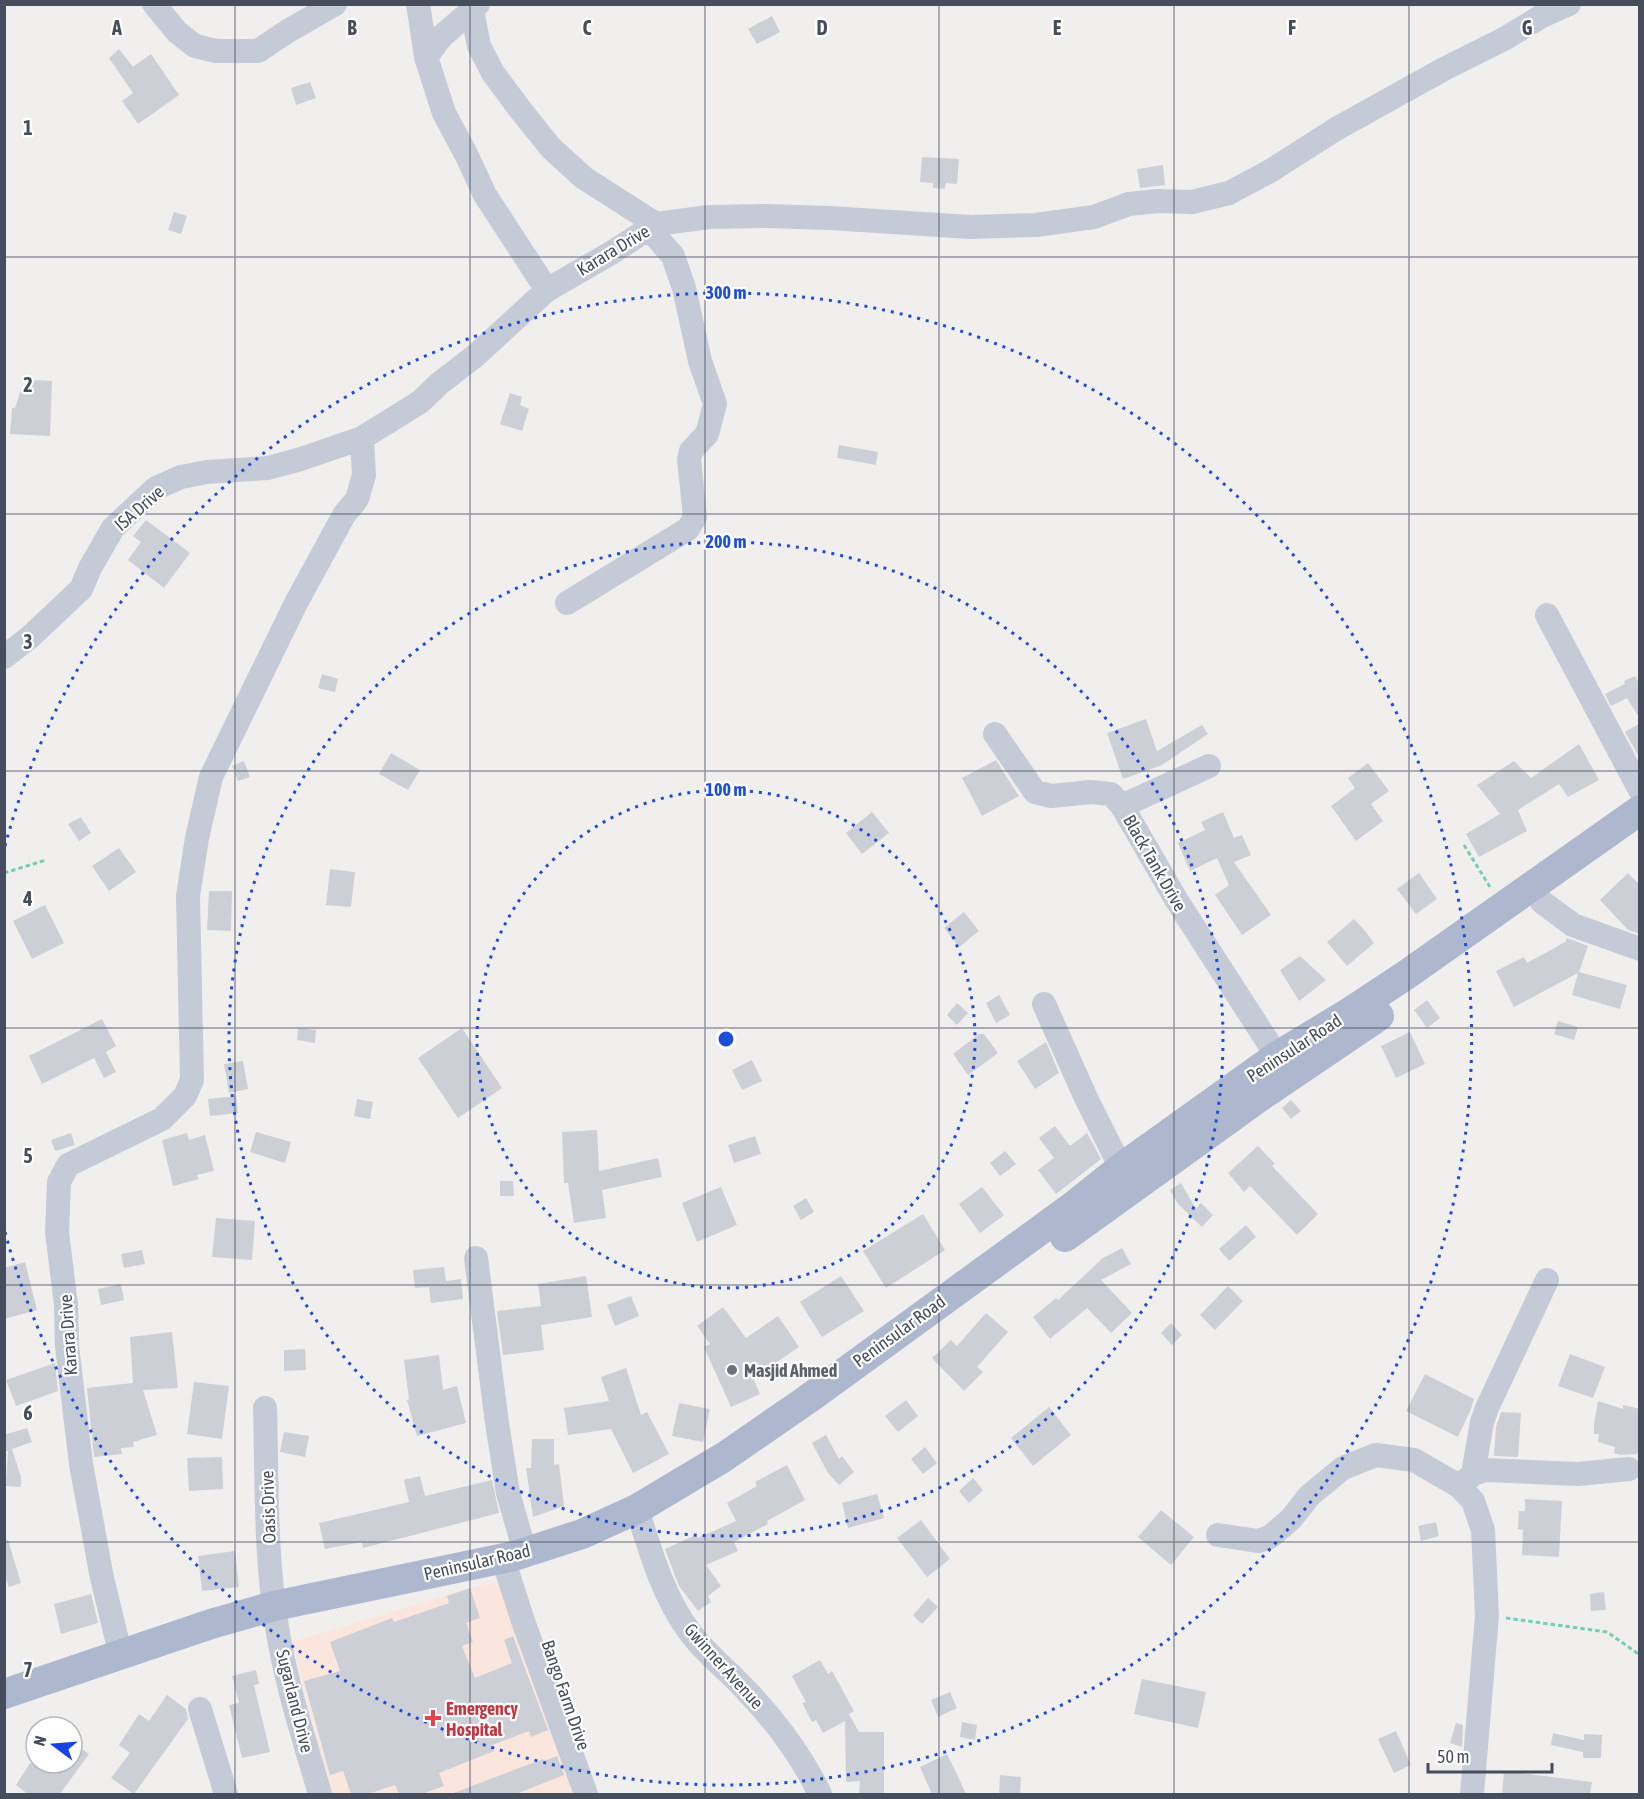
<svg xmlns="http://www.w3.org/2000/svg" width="1644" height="1799" viewBox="0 0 1644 1799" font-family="'Asap Condensed',sans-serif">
<rect width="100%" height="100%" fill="#f1efee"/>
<path fill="#fbe6de" d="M 496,1582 L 500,1583 L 583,1794 L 331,1794 L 292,1642 L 470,1588 Z"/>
<path fill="#cdcfd6" d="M 772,16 L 780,32 L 757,44 L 748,29 Z
M 119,49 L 133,67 L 151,54 L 179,95 L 138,124 L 122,101 L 133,93 L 109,58 Z
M 310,82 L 316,98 L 296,105 L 291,88 Z
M 922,157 L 959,159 L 957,184 L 946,183 L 945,189 L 933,188 L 933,183 L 920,182 Z
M 1163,165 L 1165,185 L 1140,188 L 1137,169 Z
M 174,212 L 187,216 L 181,234 L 168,230 Z
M 32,380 L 52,381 L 50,436 L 10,434 L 12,408 L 15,408 L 21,390 L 32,391 Z
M 510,393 L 522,397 L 520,405 L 529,409 L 522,431 L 500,424 Z
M 839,445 L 878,452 L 876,465 L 837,458 Z
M 146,520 L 190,553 L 164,588 L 128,560 L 141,542 L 133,536 Z
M 322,674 L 338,679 L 335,692 L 318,688 Z
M 1635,676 L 1640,685 L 1640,719 L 1627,698 L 1611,706 L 1605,694 L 1625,684 L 1624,681 Z
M 1146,719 L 1157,751 L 1202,725 L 1208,734 L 1162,765 L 1123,779 L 1107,733 Z
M 1640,723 L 1640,759 L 1625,732 Z
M 1579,744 L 1599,780 L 1568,797 L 1559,784 L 1518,810 L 1527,831 L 1479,857 L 1466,834 L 1500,814 L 1477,785 L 1514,761 L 1531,778 Z
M 391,753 L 420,770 L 408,790 L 379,774 Z
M 996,760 L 1019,796 L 982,816 L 962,778 Z
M 244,761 L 250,777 L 238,781 L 232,766 Z
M 1368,763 L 1389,791 L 1371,804 L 1383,821 L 1356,841 L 1331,806 L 1355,788 L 1348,778 Z
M 872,812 L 889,833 L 862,854 L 846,833 Z
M 1223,812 L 1234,838 L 1242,835 L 1251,855 L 1234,862 L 1271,915 L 1242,935 L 1215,895 L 1229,885 L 1217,858 L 1190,871 L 1178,843 L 1205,830 L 1201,822 Z
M 81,817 L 91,833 L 79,841 L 68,824 Z
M 119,848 L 136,872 L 109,891 L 92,866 Z
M 330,869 L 355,872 L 351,907 L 326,905 Z
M 1419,873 L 1437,899 L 1416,914 L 1397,889 Z
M 1628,873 L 1640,885 L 1640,934 L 1628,930 L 1600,900 Z
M 209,891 L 232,891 L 231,931 L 207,930 Z
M 45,905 L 64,943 L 32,959 L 13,921 Z
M 964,912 L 979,931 L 959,947 L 944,928 Z
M 1354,919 L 1366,932 L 1374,943 L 1347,966 L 1327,942 Z
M 1567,938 L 1588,946 L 1579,972 L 1627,985 L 1620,1009 L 1572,995 L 1578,973 L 1514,1007 L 1496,971 L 1524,957 L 1527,963 L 1565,942 Z
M 1300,956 L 1326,980 L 1299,1001 L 1280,970 Z
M 999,995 L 1010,1015 L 996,1023 L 986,1003 Z
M 1427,1000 L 1440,1018 L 1427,1028 L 1414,1010 Z
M 957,1003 L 968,1013 L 957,1025 L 947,1015 Z
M 102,1019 L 116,1046 L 106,1052 L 116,1072 L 104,1078 L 94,1058 L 42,1084 L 29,1056 Z
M 1558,1021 L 1578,1027 L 1574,1040 L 1554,1034 Z
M 298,1028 L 316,1030 L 315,1043 L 297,1040 Z
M 462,1028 L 502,1088 L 458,1118 L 418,1058 Z
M 1410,1032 L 1425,1064 L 1396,1078 L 1381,1046 Z
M 979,1034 L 984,1034 L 998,1053 L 968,1075 L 953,1054 Z
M 1046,1042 L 1059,1073 L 1035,1089 L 1017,1061 Z
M 752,1060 L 762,1081 L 742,1090 L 732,1070 Z
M 243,1061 L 248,1089 L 229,1093 L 224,1064 Z
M 236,1096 L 238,1113 L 210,1116 L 208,1099 Z
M 357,1099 L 373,1102 L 370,1119 L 354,1116 Z
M 1291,1100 L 1301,1111 L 1291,1119 L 1282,1108 Z
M 1055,1126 L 1070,1146 L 1087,1133 L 1101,1159 L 1056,1194 L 1038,1170 L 1054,1158 L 1039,1138 Z
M 597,1130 L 599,1171 L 658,1158 L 662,1177 L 602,1190 L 606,1218 L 574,1223 L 568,1183 L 564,1183 L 562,1132 Z
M 256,1132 L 291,1142 L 285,1163 L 250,1152 Z
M 71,1133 L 75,1145 L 55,1151 L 51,1140 Z
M 187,1133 L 189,1140 L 205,1135 L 214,1171 L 197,1175 L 199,1179 L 173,1186 L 162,1140 Z
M 755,1136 L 761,1154 L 734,1163 L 728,1145 Z
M 1258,1146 L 1275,1164 L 1272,1166 L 1318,1214 L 1297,1235 L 1250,1186 L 1244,1192 L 1228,1173 Z
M 1005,1151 L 1016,1164 L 1000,1176 L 990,1163 Z
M 500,1181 L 513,1181 L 514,1196 L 500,1196 Z
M 1181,1183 L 1196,1209 L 1201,1203 L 1213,1215 L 1202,1227 L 1178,1204 L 1170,1190 Z
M 721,1187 L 737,1225 L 697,1242 L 682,1203 Z
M 982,1187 L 1004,1215 L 980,1233 L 959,1204 Z
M 806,1198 L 814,1212 L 801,1220 L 793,1206 Z
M 923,1214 L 945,1250 L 886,1288 L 863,1251 Z
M 216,1218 L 255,1221 L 252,1260 L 212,1257 Z
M 1246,1225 L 1256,1237 L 1229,1261 L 1219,1249 Z
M 1122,1248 L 1131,1264 L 1101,1280 L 1132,1313 L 1111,1333 L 1087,1308 L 1050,1339 L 1033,1317 L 1056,1298 L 1058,1300 L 1103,1258 Z
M 142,1250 L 145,1264 L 124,1268 L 121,1254 Z
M 25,1262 L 37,1310 L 4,1319 L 4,1268 Z
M 444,1267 L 446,1281 L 461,1279 L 463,1299 L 431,1303 L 429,1287 L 415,1288 L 413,1270 Z
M 586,1276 L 592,1317 L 541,1325 L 544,1350 L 503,1355 L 497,1311 L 541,1306 L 538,1284 Z
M 841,1276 L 864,1311 L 822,1337 L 800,1302 Z
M 121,1284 L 124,1300 L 101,1305 L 98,1289 Z
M 1228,1286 L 1243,1301 L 1215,1330 L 1200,1315 Z
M 631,1296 L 639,1316 L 615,1326 L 607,1305 Z
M 723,1307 L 746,1338 L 778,1316 L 799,1347 L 753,1378 L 760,1394 L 731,1407 L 704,1347 L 710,1344 L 697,1326 Z
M 986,1313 L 1008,1332 L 977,1367 L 983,1372 L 964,1391 L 932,1358 L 951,1340 L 957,1346 Z
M 1171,1323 L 1182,1335 L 1172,1345 L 1161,1333 Z
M 172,1332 L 178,1388 L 143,1390 L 157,1435 L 133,1442 L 134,1447 L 121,1448 L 122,1454 L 94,1457 L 87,1388 L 133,1383 L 130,1337 Z
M 305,1349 L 306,1370 L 284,1371 L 284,1350 Z
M 1570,1354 L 1605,1367 L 1593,1398 L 1558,1386 Z
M 439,1355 L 443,1390 L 457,1386 L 466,1423 L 417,1436 L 407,1400 L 409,1399 L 404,1360 Z
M 55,1363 L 58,1391 L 16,1406 L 6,1380 Z
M 626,1368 L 641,1415 L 647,1412 L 669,1454 L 633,1473 L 611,1429 L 568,1435 L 564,1408 L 609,1401 L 601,1377 Z
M 1425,1374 L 1474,1399 L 1471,1409 L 1458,1437 L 1406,1411 Z
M 194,1382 L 229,1386 L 222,1439 L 187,1434 Z
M 906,1400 L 918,1416 L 898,1432 L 885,1416 Z
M 1598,1401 L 1623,1409 L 1623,1405 L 1640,1409 L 1640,1445 L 1637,1454 L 1621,1455 L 1614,1453 L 1615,1447 L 1598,1442 L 1599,1434 L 1594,1434 L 1594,1424 Z
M 679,1403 L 710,1409 L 703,1442 L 672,1436 Z
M 1049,1407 L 1071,1435 L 1033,1466 L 1011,1438 Z
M 1501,1412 L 1521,1413 L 1518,1457 L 1494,1456 L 1496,1427 Z
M 27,1428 L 32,1442 L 12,1449 L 21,1477 L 21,1487 L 6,1486 L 8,1451 L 4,1452 L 4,1435 Z
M 284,1432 L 309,1436 L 305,1457 L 280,1452 Z
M 826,1435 L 839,1459 L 842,1456 L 854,1472 L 839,1485 L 828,1473 L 812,1443 Z
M 532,1439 L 554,1439 L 554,1465 L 559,1464 L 564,1506 L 533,1517 L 526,1468 L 531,1468 Z
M 925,1447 L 937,1463 L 923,1474 L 911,1459 Z
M 222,1457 L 223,1489 L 189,1491 L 187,1458 Z
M 787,1465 L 805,1500 L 767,1521 L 768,1524 L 734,1542 L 738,1551 L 706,1565 L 721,1586 L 708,1596 L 711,1602 L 698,1611 L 679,1586 L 665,1549 L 696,1535 L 698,1538 L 736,1521 L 727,1503 L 757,1486 L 755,1482 Z
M 420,1476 L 425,1496 L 492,1480 L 499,1513 L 363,1548 L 362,1542 L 325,1549 L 319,1523 L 409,1502 L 404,1480 Z
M 973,1478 L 983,1490 L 969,1503 L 959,1491 Z
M 877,1494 L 884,1518 L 848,1528 L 842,1503 Z
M 1525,1499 L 1562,1501 L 1559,1557 L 1522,1555 L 1523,1530 L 1518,1529 L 1519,1511 L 1525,1511 Z
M 1161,1510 L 1194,1537 L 1171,1565 L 1138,1537 Z
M 921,1520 L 950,1559 L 927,1577 L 897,1538 Z
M 1436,1522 L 1439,1536 L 1421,1541 L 1418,1526 Z
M 8,1540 L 21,1583 L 9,1587 L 4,1573 L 4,1541 Z
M 235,1551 L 239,1587 L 202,1591 L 198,1556 Z
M 470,1588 L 480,1618 L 466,1623 L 473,1642 L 462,1646 L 475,1678 L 512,1663 L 504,1640 L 513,1636 L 548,1730 L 531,1737 L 529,1731 L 492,1745 L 494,1751 L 439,1773 L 444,1786 L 422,1794 L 399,1794 L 395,1785 L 368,1794 L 351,1794 L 343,1771 L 330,1775 L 304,1681 L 340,1671 L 330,1642 L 392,1618 L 394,1622 L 449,1603 L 447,1596 Z
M 1604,1592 L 1606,1610 L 1591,1611 L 1590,1594 Z
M 91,1594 L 98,1623 L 61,1634 L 54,1604 Z
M 928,1598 L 938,1607 L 922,1624 L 913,1615 Z
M 820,1660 L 828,1674 L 832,1671 L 854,1711 L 849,1714 L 859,1732 L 884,1732 L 884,1794 L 859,1794 L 860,1781 L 846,1782 L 845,1721 L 823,1733 L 816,1720 L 812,1722 L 802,1703 L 806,1702 L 792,1676 Z
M 256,1670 L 259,1684 L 254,1685 L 270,1752 L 242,1758 L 229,1705 L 239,1703 L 232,1676 Z
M 1142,1679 L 1206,1692 L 1198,1728 L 1134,1714 Z
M 950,1692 L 957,1708 L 938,1717 L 931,1700 Z
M 167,1695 L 186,1709 L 188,1719 L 134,1794 L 111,1778 L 130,1753 L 119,1745 L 139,1714 L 149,1721 Z
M 962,1722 L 977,1725 L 975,1740 L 960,1737 Z
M 1456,1723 L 1463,1725 L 1462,1747 L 1450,1743 Z
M 1396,1731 L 1411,1765 L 1394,1773 L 1378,1739 Z
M 1553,1733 L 1584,1740 L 1584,1734 L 1602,1735 L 1601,1758 L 1583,1758 L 1583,1752 L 1551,1745 Z
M 72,1741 L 89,1754 L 60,1794 L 28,1794 L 16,1785 L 30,1763 L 72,1763 Z
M 947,1754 L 955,1770 L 966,1794 L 932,1794 L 920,1767 Z
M 557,1756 L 564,1775 L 516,1794 L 451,1794 L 543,1759 L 544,1761 Z
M 1504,1771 L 1592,1782 L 1590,1794 L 1502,1794 Z
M 1000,1775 L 1021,1777 L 1020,1794 L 999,1794 Z"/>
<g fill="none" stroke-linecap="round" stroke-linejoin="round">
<path stroke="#72cfb5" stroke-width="3" stroke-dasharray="4.5 3" stroke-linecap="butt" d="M 1464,845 L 1490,887
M 4,873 L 46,860
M 1506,1618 L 1607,1632 L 1640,1655"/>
<path stroke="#c4cad6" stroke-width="24" d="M 154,4 L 177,32 L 195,46 L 216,51 L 258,51 L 288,31 L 335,4
M 418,4 L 426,57 L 444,113 L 467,156 L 485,195 L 547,290
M 478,4 L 472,10 L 479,46 L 493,73 L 519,108 L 551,148 L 584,178 L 656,224
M 426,57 L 441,37 L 472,10
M 656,224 L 709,217 L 767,216 L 830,218 L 970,227 L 1036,225 L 1094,217 L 1129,204 L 1157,201 L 1192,202 L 1229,193 L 1272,170 L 1336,129 L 1444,69 L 1504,39 L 1542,16 L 1569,4
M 567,603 L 688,529 L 695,517 L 689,459 L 691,451 L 707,434 L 715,404 L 700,361 L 684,288 L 673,256 L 649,229
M 1547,615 L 1640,790
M 4,657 L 30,637 L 81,589 L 90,568 L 113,528 L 156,488 L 181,477 L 207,472 L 268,468 L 301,459 L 362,438 L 420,402 L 440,383 L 475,356 L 547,290 L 611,253 L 656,224
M 995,734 L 1035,792 L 1051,796 L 1091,792 L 1111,794 L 1122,806 L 1177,901 L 1286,1070
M 1122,806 L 1209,766
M 1542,902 L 1573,925 L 1640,949
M 1044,1004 L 1086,1098 L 1121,1168
M 476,1258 L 497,1423 L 508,1493 L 525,1552
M 265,1408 C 267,1481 265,1555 277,1627 C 286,1684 304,1739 320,1794
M 1473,1474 L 1482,1422 L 1487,1408 L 1547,1280
M 1463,1483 L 1473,1474 L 1485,1470 L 1578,1474 L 1629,1469
M 637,1509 C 650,1550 663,1596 689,1631 C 704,1652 725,1668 743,1687 C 775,1720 800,1753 820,1794
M 1218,1535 L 1258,1541 L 1270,1537 L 1291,1519 L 1310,1495 L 1343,1468 L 1376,1455 L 1414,1460 L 1459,1486 L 1473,1501 L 1483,1530 L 1487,1615 L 1472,1794
M 503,1559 L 523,1621 L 586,1794
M 121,1656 L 102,1578 L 81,1464 L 67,1346 L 66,1305 L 57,1232 L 59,1182 L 68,1165 L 162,1119 L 185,1096 L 192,1080 L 188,896 L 197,838 L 211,777 L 296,603 L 344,515 L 357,499 L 364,475 L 362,438
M 200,1709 L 226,1794"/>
<path stroke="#adb7ce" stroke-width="30" d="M 1065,1237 L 1258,1098 L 1379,1016
M 4,1694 L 211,1624 L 274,1606 L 514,1556 L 582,1534 L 637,1509 L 724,1457 L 808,1399 L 1072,1207 L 1121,1168 L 1276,1057 L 1350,1012 L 1406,975 L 1640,810"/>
</g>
<path fill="none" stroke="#464d5c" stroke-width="1.5" stroke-opacity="0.55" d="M 235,4 L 235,1794M 470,4 L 470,1794M 705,4 L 705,1794M 939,4 L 939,1794M 1174,4 L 1174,1794M 1409,4 L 1409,1794M 4,257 L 1640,257M 4,514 L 1640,514M 4,771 L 1640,771M 4,1028 L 1640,1028M 4,1285 L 1640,1285M 4,1542 L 1640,1542"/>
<g fill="none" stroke="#1d4ed8" stroke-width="3" stroke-dasharray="3 6">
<circle cx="726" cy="1039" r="249"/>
<circle cx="726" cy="1039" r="497"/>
<path d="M5 846A746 746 0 1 1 5 1232"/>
</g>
<circle fill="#6b7280" stroke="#fff" stroke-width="2" cx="732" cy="1370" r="6"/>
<path fill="#e0444e" stroke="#fff" stroke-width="2" d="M430 1709h6v6h6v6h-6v6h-6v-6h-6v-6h6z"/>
<g text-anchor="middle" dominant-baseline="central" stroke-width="4.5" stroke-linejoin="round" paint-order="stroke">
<g font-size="18" fill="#464d5c" stroke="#fff">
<text transform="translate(613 250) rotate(-31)">Karara Drive</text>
<text transform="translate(139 508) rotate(-41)">ISA Drive</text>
<text transform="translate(1155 863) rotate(60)">Black Tank Drive</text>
<text transform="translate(1294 1048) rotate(-33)">Peninsular Road</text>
<text transform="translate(899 1331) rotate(-36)">Peninsular Road</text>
<text transform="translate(68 1335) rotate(-94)">Karara Drive</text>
<text transform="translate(268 1507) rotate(-92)">Oasis Drive</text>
<text transform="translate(477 1562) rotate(-13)">Peninsular Road</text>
<text transform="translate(724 1666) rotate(48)">Gwinner Avenue</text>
<text transform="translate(566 1695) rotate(71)">Bango Farm Drive</text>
<text transform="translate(295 1701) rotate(76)">Sugarland Drive</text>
</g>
<g font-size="18" font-weight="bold" fill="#5b616d" stroke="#fff" text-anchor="start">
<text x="744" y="1370">Masjid Ahmed</text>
</g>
<g font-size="18" font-weight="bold" fill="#be3a42" stroke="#fff" text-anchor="start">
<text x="446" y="1708">Emergency<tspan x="446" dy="21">Hospital</tspan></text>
</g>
</g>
<g font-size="20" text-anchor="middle" font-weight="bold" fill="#464d5c" stroke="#fff" stroke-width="4.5" stroke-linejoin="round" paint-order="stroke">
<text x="117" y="35">A</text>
<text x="352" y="35">B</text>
<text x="587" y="35">C</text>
<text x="822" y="35">D</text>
<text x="1057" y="35">E</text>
<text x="1292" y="35">F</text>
<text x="1527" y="35">G</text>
<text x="28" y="135">1</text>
<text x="28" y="392">2</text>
<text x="28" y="649">3</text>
<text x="28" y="906">4</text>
<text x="28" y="1163">5</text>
<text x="28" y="1420">6</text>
<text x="28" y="1677">7</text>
</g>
<circle cx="726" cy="1039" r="9" fill="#1d4ed8" stroke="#fff" stroke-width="3"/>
<g font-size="18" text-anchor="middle" font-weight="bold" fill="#1d4ed8" stroke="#fff" stroke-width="4.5" stroke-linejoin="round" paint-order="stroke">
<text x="726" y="299">300 m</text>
<text x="726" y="548">200 m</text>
<text x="726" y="796">100 m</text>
</g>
<rect width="1644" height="1799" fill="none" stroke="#464d5c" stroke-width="12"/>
<g transform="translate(54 1745) rotate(286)"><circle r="28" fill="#ffffff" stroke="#b5b8be" stroke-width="1.5"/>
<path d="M0-4.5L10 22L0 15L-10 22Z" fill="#1543e4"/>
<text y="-9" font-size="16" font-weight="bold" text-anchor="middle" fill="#464d5c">N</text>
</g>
<path d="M1428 1763v9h124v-9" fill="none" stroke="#464d5c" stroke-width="3"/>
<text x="1437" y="1763" font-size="18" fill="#464d5c" stroke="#ffffff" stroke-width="4.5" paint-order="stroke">50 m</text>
</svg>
